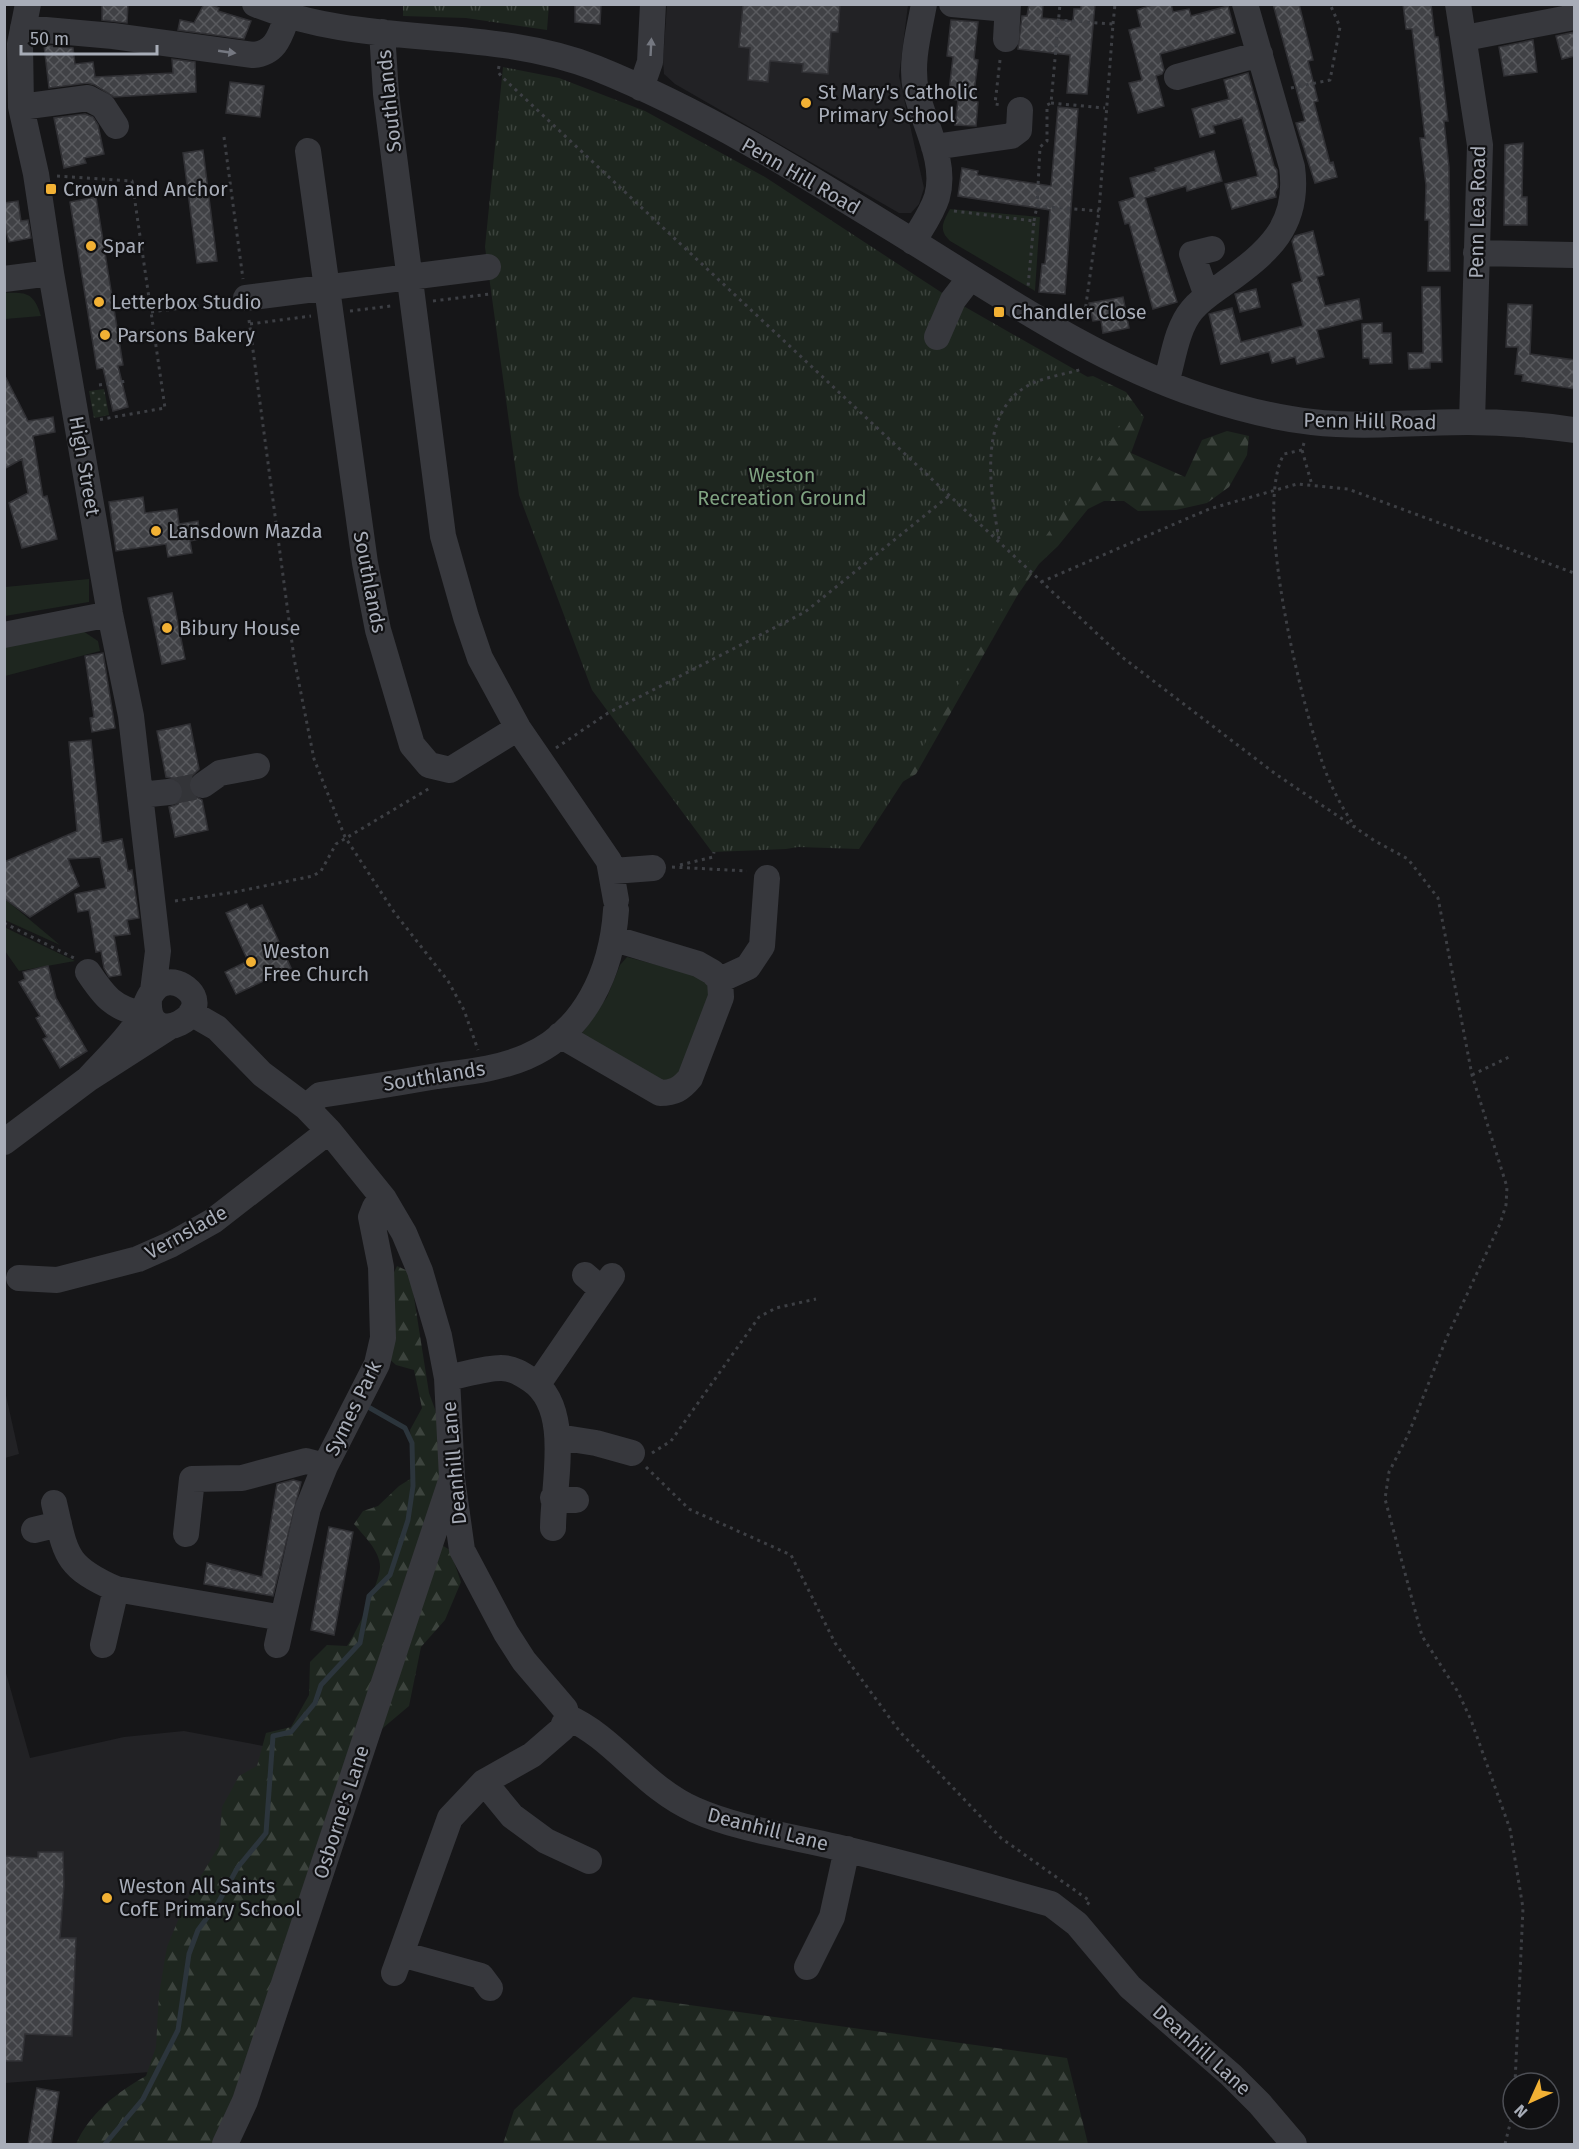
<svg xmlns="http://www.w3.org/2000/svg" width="1579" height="2149" viewBox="0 0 1579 2149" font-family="'Fira Sans',sans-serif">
<defs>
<pattern id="forest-firs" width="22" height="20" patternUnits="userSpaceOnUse" patternTransform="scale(1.5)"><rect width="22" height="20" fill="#1e261f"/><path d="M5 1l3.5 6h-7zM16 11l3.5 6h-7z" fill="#3c433d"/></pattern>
<pattern id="park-tufts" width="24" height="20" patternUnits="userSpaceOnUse" patternTransform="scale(1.5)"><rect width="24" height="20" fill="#1e261f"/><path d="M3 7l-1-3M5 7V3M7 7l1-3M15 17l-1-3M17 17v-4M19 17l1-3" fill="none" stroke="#3c433d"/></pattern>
<pattern id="garden-dots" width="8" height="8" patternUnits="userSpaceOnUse" patternTransform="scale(1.5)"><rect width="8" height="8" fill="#1e261f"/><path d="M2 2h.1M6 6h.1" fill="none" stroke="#3c433d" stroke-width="1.8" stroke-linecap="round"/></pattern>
<pattern id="building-cross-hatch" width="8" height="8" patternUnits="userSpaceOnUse" patternTransform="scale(1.5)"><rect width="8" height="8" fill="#404145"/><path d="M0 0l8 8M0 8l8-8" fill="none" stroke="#595a5e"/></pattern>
</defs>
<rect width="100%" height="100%" fill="#161618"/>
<path fill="#222225" d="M 667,5 L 908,5 L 899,76 L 924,188 L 919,204 L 911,213 L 899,213 L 675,84 L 664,74 L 663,60 Z
M 5,1391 L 19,1454 L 5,1458 L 4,1458 Z
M 4,1666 L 30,1758 L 124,1737 L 184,1731 L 269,1747 L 150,2072 L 5,2083 Z"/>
<path fill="#1e261f" d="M 950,209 L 1040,217 L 1035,291 L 950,241 C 938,230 943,222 950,209 Z
M 5,293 C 27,292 34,293 41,316 L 5,319 Z
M 89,579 L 89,602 L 5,616 L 5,587 Z
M 80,629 L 98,641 L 100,651 L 5,676 L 5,644 Z
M 5,899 L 60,945 L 5,920 Z
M 4,927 L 75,961 L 19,971 L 5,951 Z
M 627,957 L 707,978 L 710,992 L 683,1071 L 667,1083 L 583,1036 L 582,1033 L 607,997 L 620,965 Z"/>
<path fill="url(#forest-firs)" d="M 1093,376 L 1126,392 L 1144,417 L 1131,453 L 1185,477 L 1202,440 L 1227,431 L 1249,436 L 1247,455 L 1229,487 L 1207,503 L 1176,510 L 1138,511 L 1124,501 L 1104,501 L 1088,509 L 1058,546 L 1039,564 L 1017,596 L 916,774 L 892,788 L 1067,380 Z
M 397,1266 L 410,1272 L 429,1393 L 439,1420 L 441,1485 L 428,1537 L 450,1550 L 461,1582 L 445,1620 L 421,1647 L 409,1706 L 377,1733 L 230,2112 L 213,2144 L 76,2144 C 89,2114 117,2092 146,2076 L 156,2047 L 159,1994 L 167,1947 L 186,1901 L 219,1846 L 222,1807 L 239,1776 L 257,1766 L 266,1733 L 291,1727 L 309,1695 L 310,1662 L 327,1645 L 347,1646 C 356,1634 379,1583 380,1568 C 381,1552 364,1536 354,1524 L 363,1511 L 378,1506 L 399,1486 L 415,1476 L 410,1430 L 422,1408 L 414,1370 L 396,1365 L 385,1355 L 389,1283 Z
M 633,1997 L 1067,2058 L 1088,2144 L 503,2144 L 514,2110 Z"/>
<path fill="url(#park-tufts)" d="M 403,5 L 549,5 L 547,30 L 466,18 L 403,16 Z
M 503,67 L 559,78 L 645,111 L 765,177 L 953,300 L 1135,404 L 1025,567 L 906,777 L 859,849 L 798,847 L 786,849 L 712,852 L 592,690 L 519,495 L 485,247 Z"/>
<path fill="url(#garden-dots)" d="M 104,389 L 109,415 L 94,418 L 89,391 Z"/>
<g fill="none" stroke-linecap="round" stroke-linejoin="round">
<path stroke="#2c353c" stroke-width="5" d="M 105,2144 L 143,2099 L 178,2030 L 189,1954 L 198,1930 L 218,1903 L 238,1867 L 266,1833 L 273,1736 L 291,1732 L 315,1703 L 321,1685 L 360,1643 L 369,1596 L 390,1575 L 408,1520 L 413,1486 L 412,1443 L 405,1428 L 363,1404"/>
</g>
<path fill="url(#building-cross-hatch)" stroke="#303034" stroke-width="1.5" d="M 102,4 L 128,4 L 127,23 L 102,20 Z
M 204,4 L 210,4 L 219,8 L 218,11 L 251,21 L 244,39 L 178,30 L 180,20 L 194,23 Z
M 575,4 L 601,4 L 600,24 L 575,22 Z
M 743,4 L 840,4 L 838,32 L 831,32 L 828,74 L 802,72 L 803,64 L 770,61 L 768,82 L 748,80 L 750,48 L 739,47 Z
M 1029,4 L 1043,4 L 1042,18 L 1073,21 L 1074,9 L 1081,9 L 1081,4 L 1095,4 L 1087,94 L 1067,93 L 1070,55 L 1018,49 L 1022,16 L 1027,16 Z
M 1155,4 L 1171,4 L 1173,12 L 1189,9 L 1191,16 L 1228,6 L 1235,33 L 1160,54 L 1164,70 L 1162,74 L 1156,76 L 1164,106 L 1138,113 L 1129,83 L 1142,80 L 1129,30 L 1141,27 L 1137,10 Z
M 1273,4 L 1299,4 L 1313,60 L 1308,61 L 1318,101 L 1314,102 L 1330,163 L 1333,162 L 1337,177 L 1315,183 L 1296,123 L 1305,121 Z
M 1403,4 L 1431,4 L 1435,37 L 1438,37 L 1448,121 L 1444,121 L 1449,167 L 1450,271 L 1428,271 L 1429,220 L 1425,220 L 1426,185 L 1420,138 L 1425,138 L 1412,29 L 1406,29 Z
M 951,20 L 978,22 L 974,59 L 978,60 L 973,101 L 978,102 L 976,126 L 955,125 L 958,100 L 948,99 L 953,57 L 947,56 Z
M 1575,32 L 1575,56 L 1562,59 L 1556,36 Z
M 1533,40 L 1537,72 L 1504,76 L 1499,47 Z
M 44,45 L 73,48 L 75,64 L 93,62 L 95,77 L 173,73 L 172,59 L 195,62 L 196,92 L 114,97 L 95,85 L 87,83 L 49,88 Z
M 1248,73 L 1274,166 L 1277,170 L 1278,187 L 1275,192 L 1276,197 L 1232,209 L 1225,184 L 1258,176 L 1242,118 L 1213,126 L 1215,133 L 1200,137 L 1192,109 L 1229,99 L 1224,80 Z
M 230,82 L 264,86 L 260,117 L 226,113 Z
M 1058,107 L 1078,109 L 1065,294 L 1039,292 L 1042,264 L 1045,264 L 1050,210 L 958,196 L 962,168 L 978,171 L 977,175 L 1051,186 Z
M 85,114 L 93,117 L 98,125 L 104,154 L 84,158 L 86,163 L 64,168 L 54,118 Z
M 1523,143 L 1522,197 L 1527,197 L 1527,225 L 1504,225 L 1505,145 Z
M 203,150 L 217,261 L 197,263 L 183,153 Z
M 1214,151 L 1222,181 L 1187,191 L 1186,186 L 1145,198 L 1177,302 L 1153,309 L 1129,223 L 1125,224 L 1119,202 L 1135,197 L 1130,178 L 1156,171 L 1155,168 Z
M 96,197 L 123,365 L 118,366 L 128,407 L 113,411 L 103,368 L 97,369 L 70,202 Z
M 18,201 L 21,221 L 28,220 L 31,238 L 9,242 L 4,223 L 4,203 Z
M 1313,231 L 1324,275 L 1317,277 L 1325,306 L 1359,299 L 1362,319 L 1317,330 L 1324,357 L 1297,364 L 1295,357 L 1272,363 L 1269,352 L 1221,364 L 1209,314 L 1232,308 L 1241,342 L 1303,326 L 1292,284 L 1302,281 L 1292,241 L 1295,236 Z
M 1422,287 L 1440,287 L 1442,362 L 1430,362 L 1430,368 L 1409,369 L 1408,353 L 1423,353 Z
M 1256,289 L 1260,307 L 1240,312 L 1235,294 Z
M 1123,297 L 1129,328 L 1103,333 L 1101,320 L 1093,321 L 1089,303 Z
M 1508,304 L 1532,305 L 1530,354 L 1575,360 L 1575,389 L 1522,381 L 1523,375 L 1515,374 L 1518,347 L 1506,347 Z
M 1382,323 L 1382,333 L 1391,333 L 1392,363 L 1370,364 L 1369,358 L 1363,358 L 1362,324 Z
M 4,374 L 28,421 L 53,417 L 55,432 L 33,436 L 43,497 L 47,496 L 57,539 L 22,548 L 9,503 L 28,493 L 22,459 L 4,469 Z
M 143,497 L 145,513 L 177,509 L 179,524 L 198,521 L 200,539 L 190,541 L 192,553 L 168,557 L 166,544 L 116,551 L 109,502 Z
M 172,593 L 185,659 L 162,664 L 148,598 Z
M 103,653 L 115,728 L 92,732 L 90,718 L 94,717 L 85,656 Z
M 190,724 L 199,769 L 190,778 L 188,787 L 191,794 L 202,800 L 208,830 L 175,837 L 169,807 L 178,804 L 184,790 L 176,779 L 166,777 L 157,731 Z
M 91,740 L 102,843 L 122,839 L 128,871 L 132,870 L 139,918 L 127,920 L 130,934 L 114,936 L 121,975 L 109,977 L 104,968 L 101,951 L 96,952 L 89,910 L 78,912 L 75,894 L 106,888 L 100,857 L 68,859 L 79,886 L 30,917 L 4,898 L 4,862 L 77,831 L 69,742 Z
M 247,904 L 250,910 L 262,905 L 291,968 L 236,994 L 225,972 L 248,961 L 226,913 Z
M 48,966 L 56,998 L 87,1051 L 60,1068 L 43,1039 L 47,1037 L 36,1018 L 40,1016 L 19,982 L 25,979 L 23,972 Z
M 293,1480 L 301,1482 L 273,1596 L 204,1584 L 207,1563 L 262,1577 L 277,1484 Z
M 329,1527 L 353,1532 L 334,1635 L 311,1630 Z
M 38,1852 L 63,1852 L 64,1885 L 60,1938 L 76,1938 L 72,2036 L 25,2034 L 22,2061 L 4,2061 L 4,1856 L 38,1858 Z
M 37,2088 L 59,2092 L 51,2145 L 28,2145 Z"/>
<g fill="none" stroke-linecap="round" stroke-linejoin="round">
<path stroke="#333438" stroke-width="26" stroke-dasharray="26 13" stroke-linecap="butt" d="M 169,792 L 203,785"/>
<path stroke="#3d3f44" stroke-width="3" stroke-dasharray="3 4.5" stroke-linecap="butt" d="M 1057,20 L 1113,24 L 1099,211 L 1084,319
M 1113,24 L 1115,4
M 1000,60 L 995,104 L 1001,105
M 499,66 L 498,72 L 502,77 L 1122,657 L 1277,775 L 1375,841 L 1408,859 L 1438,898 L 1472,1075 L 1507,1187 L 1506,1205 L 1500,1224 L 1447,1337 L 1408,1435 L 1389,1472 L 1385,1499 L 1422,1636 L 1458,1692 L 1471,1720 L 1510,1829 L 1523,1908 L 1515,2083
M 1291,88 L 1330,80 L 1340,27 L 1330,4
M 1051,103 L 1105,108
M 224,137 L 243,279
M 57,176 L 132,181 L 165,408 L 97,420
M 1037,206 L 1099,211
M 954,211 L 1034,221 L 1028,287
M 1034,221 L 1037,206 L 1040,147 L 1047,141 L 1047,105 L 1051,103 L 1060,4
M 433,301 L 490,294
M 350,311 L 391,306
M 151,312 L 227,302
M 249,320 L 294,658 L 314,759 L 345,837 L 394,912 L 448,981 L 464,1010 L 478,1050
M 250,324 L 311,316
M 99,385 L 127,381
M 1304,443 L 1302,450 L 1312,485
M 1302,450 L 1284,454 C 1252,509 1303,710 1325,770 C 1333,791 1343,809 1355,827
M 999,539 C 990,489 976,409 1033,383 C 1049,376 1067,374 1082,369
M 1041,582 L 1209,509 L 1297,484 L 1348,489 L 1574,573
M 556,748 L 608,713 L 805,612 L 950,495
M 680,865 L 713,857 L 714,852
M 672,867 L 747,871
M 175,901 L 235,892 L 313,876 L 321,871 L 336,844 L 430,788
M 4,923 L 74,958
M 1472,1075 L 1511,1056
M 652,1453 L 671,1441 L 759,1317 L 776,1308 L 816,1299
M 646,1467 L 689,1509 L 791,1555 L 835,1643 L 900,1732 L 1001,1838 L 1090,1901 L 1087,1905
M 1505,2144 L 1513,2112"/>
<path stroke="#37383d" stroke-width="26" d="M 28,4 L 20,44 L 21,107 L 36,174 L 51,273 L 110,614 L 131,716 L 158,951 L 153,991
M 255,4 C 364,49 486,25 596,68 C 708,113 812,179 914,242 C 1006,299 1098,362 1201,396 C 1237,408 1275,418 1312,422 C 1364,428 1417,422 1468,422 C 1504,422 1539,425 1574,430
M 952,4 L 1007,9
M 1458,4 L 1480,145 L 1472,422
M 23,28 L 113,36 L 253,55 C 276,53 280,36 287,17
M 382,32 L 386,94 L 443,536 L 466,617 L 480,658 L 518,728 L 609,861 L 616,900
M 1465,38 L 1574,17
M 1006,39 L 1008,4
M 1177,77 L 1260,54
M 641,88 L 650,62 L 653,4
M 21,107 L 88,98 L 103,106 L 116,126
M 934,147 L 1011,136 L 1019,130 L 1020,110
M 308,151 L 365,563 L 378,630 L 412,745 L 429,765 L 450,770 L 518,728
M 913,242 C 921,228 932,213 937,197 C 947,162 924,124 916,91 C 910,62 919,32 924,4
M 1476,253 L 1574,255
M 4,279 L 51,273
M 1207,296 L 1192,254 L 1212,249
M 246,298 L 488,267
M 937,337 L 953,300 L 970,278
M 1166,383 C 1173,360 1176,329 1192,310 C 1201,299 1214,291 1225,283 C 1268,252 1300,226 1292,167 L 1245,4
M 4,635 L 110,614
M 203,785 L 220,773 L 257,766
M 140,795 L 169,792
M 613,871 L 653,868
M 88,972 C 104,996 113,1008 142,1014
M 720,980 L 748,967 L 762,946 L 767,878
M 191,1013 L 217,1028 L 262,1074 L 306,1107 L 329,1131 L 384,1199 L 404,1233 L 420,1271 L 439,1336 L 447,1378 L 452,1478 L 462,1550 L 506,1633 L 524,1661 L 565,1709 L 567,1717 C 615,1738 643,1787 695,1810 C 738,1829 790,1836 836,1847 C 908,1864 980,1884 1051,1904 L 1077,1924 L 1130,1987 L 1231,2075 L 1260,2104 L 1294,2144
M 560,1035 L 660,1093 C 674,1093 681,1089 690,1078 L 721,997 L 720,980 L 712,972 L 698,964 L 615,939
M 88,1079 C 104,1061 124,1043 137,1023 C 144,1013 147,995 157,987 C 164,981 175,981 183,986 C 223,1011 146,1055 149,1000
M 306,1107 L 320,1095 C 359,1089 398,1083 437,1076 C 466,1072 498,1069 526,1057 C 585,1032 612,971 616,910
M 4,1142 L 88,1079 L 169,1027
M 585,1275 L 601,1289
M 19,1278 L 57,1280 L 138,1259 L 172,1244 L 213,1221 L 329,1131
M 447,1378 C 464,1375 484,1368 501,1368 C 513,1368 522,1374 531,1380 C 573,1408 553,1485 553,1528
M 538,1384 L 612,1276
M 558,1437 L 596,1443 L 632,1453
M 553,1498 L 576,1500
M 54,1503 C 66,1554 64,1566 116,1589 L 283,1618 L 308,1508 L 325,1466 L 377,1364 L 383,1338 L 381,1267 L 371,1217 L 375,1207 L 384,1199
M 34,1530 L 59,1524
M 186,1534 L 192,1479 L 242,1478 L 306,1461 L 325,1466
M 103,1645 L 116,1589
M 277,1645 L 283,1618
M 484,1782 L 512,1816 L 546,1841 L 589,1861
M 401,1954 L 481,1976 L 490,1988
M 807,1967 L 832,1917 L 847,1849
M 394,1973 L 450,1818 L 484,1782 L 532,1755 L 562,1729 L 567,1717
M 225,2144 L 245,2101 L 450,1484"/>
</g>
<defs><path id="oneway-solid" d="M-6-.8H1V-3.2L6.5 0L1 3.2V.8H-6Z" transform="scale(1.5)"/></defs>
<g fill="#757881">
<use href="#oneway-solid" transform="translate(651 47) rotate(-87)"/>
<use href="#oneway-solid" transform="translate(227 52) rotate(8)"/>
</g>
<g fill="#f2b134" stroke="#111113" stroke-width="2">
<circle cx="806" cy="103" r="6"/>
<rect x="45" y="183" width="12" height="12" rx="3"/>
<circle cx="91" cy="246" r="6"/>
<circle cx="99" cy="302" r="6"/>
<rect x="993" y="306" width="12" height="12" rx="3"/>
<circle cx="105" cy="335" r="6"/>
<circle cx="156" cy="531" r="6"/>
<circle cx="167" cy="628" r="6"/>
<circle cx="251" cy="962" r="6"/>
<circle cx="107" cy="1898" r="6"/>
</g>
<g text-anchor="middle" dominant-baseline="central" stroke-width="4.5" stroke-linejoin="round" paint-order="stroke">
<g font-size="20" fill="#a8adb8" stroke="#111113" text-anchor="start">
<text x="818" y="92">St Mary's Catholic<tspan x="818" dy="23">Primary School</tspan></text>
<text x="63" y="189">Crown and Anchor</text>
<text x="103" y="246">Spar</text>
<text x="111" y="302">Letterbox Studio</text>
<text x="1011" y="312">Chandler Close</text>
<text x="117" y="335">Parsons Bakery</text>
<text x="168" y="531">Lansdown Mazda</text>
<text x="179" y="628">Bibury House</text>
<text x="263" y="951">Weston<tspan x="263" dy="23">Free Church</tspan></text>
<text x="119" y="1886">Weston All Saints<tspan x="119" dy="23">CofE Primary School</tspan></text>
</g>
<g font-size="20" fill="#a8adb8" stroke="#111113">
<text transform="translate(389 101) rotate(-96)">Southlands</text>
<text transform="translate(801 176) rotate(30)">Penn Hill Road</text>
<text transform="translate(1477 212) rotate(-89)">Penn Lea Road</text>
<text transform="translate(1370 421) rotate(1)">Penn Hill Road</text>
<text transform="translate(85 466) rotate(80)">High Street</text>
<text transform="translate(370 582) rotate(79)">Southlands</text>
<text transform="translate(434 1076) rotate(-9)">Southlands</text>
<text transform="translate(186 1232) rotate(-29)">Vernslade</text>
<text transform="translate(353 1408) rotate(-64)">Symes Park</text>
<text transform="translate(454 1463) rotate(-95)">Deanhill Lane</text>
<text transform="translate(341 1812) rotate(-72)">Osborne's Lane</text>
<text transform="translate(768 1829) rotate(14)">Deanhill Lane</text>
<text transform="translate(1202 2050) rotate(42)">Deanhill Lane</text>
</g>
<g font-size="20" fill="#7fa381" stroke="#111113">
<text x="782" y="475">Weston<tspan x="782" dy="23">Recreation Ground</tspan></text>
</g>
</g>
<rect width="1579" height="2149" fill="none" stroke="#a8adb8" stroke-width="12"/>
<g transform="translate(1531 2101) rotate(225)"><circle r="28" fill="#111113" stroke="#4d4f55" stroke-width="1.5"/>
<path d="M0-4.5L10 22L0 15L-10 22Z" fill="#f2b134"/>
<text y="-9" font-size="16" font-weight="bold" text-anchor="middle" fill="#a8adb8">N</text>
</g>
<path d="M21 45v9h136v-9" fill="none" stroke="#a8adb8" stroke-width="3"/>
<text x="30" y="45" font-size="18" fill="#a8adb8" stroke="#111113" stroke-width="4.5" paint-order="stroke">50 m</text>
</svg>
